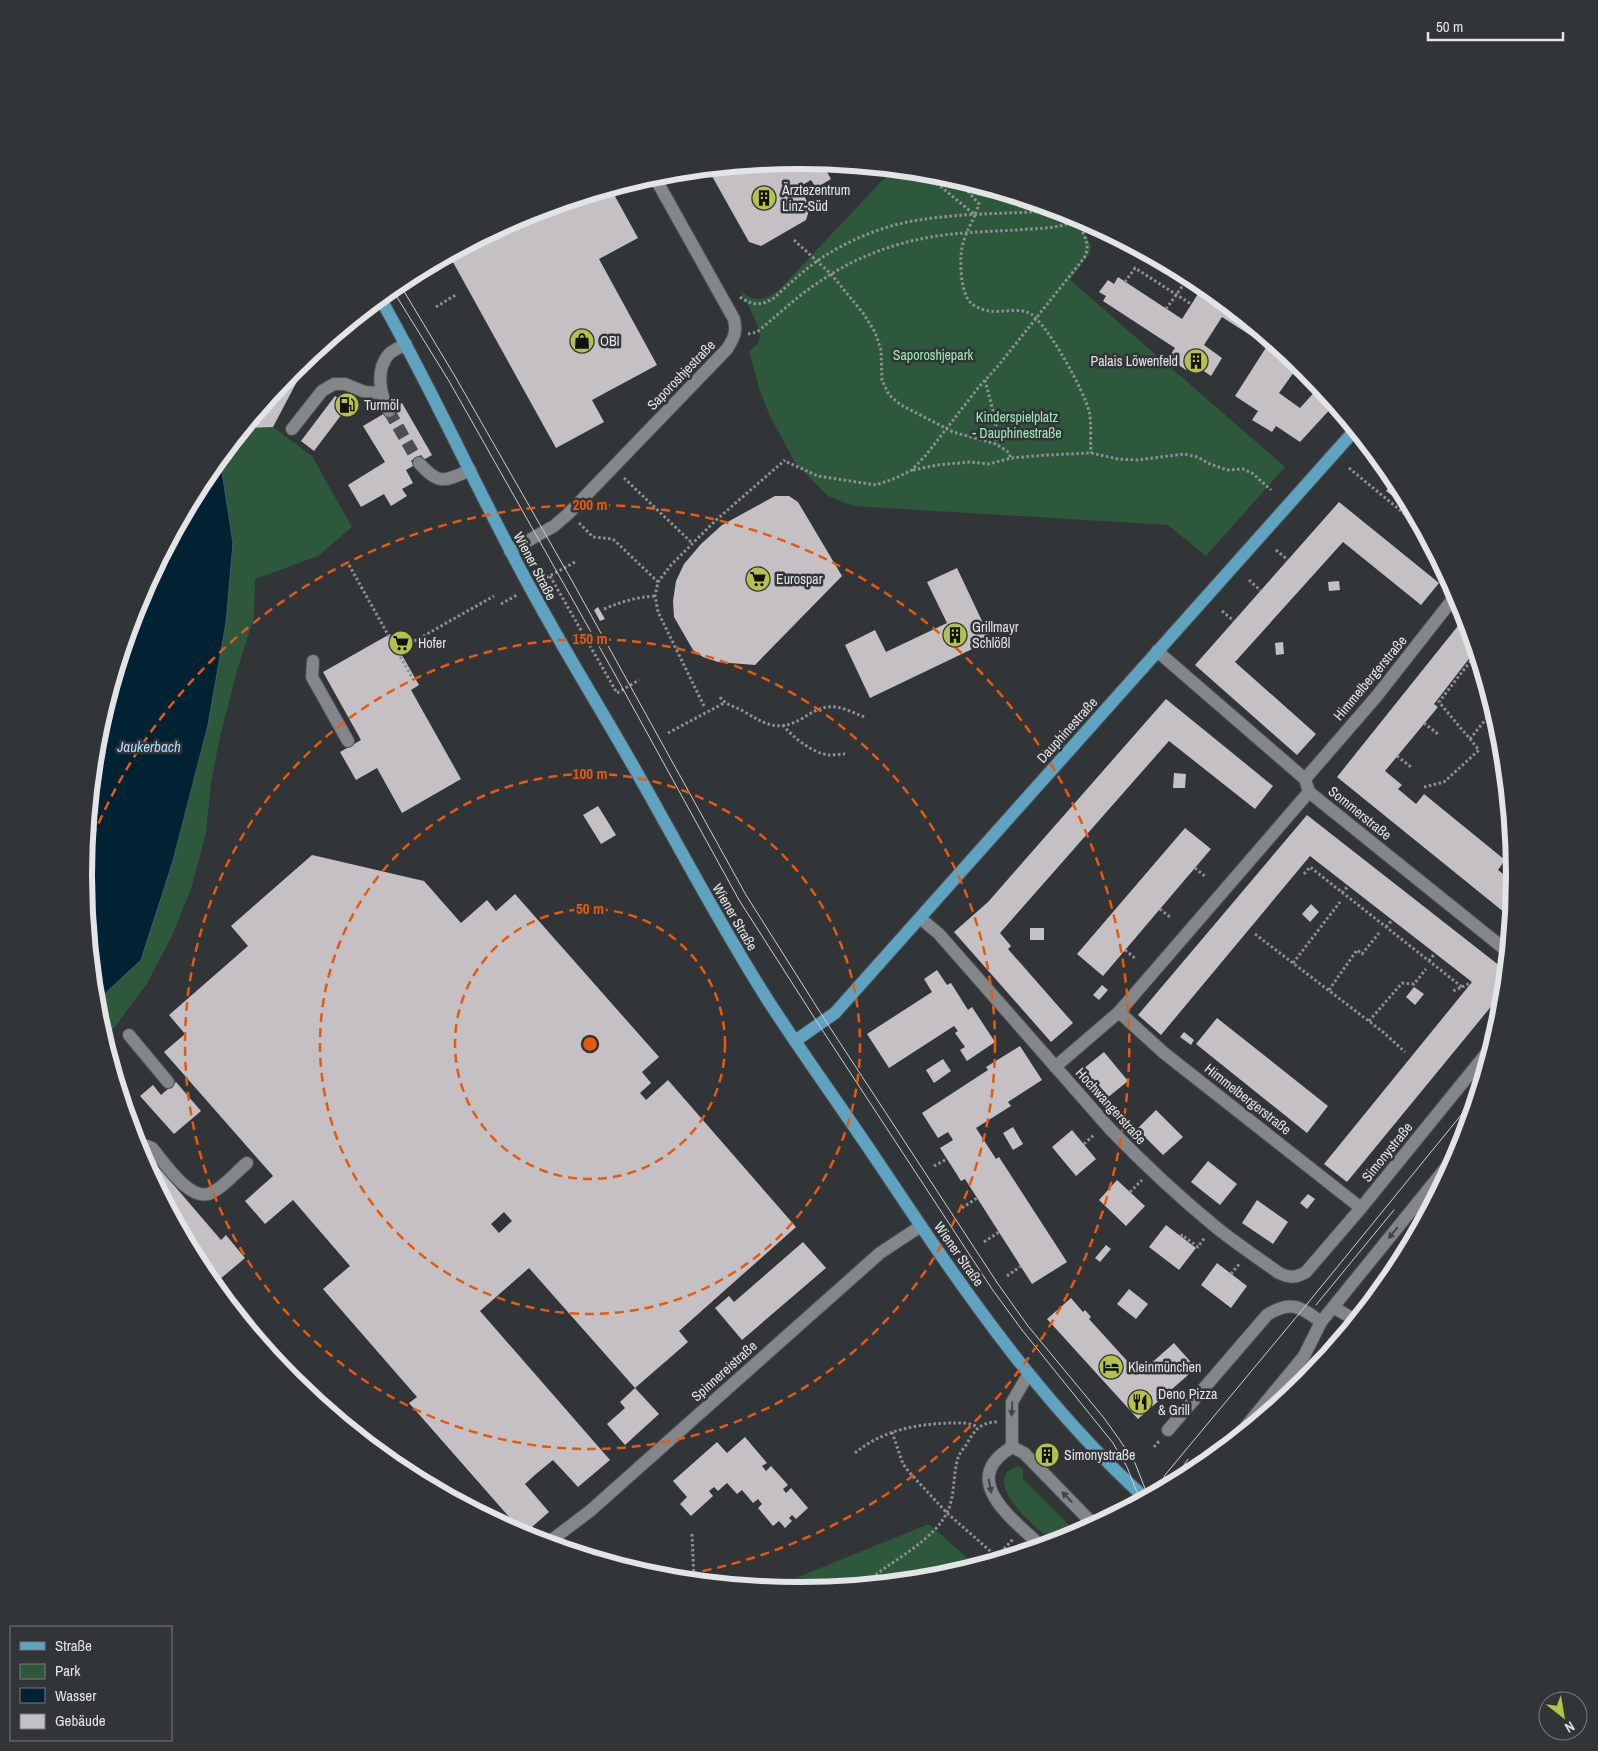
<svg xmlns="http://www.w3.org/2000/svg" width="1598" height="1751" viewBox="0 0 1598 1751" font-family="'Archivo Narrow',sans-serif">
<rect width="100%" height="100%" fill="#323538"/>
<path fill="#2d583b" d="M 893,169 L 939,174 L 975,185 L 995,199 L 1013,202 L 1026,201 L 1073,215 L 1094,226 L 1085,232 L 1091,246 L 1090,253 L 1070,280 L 1285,467 L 1206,556 L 1168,525 L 853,506 L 828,496 L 796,464 L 770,416 L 760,391 L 749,351 C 752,349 756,346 758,343 C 765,330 746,303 740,291 C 756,303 763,301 779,290 Z
M 273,427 L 312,456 L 352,527 L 318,556 L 255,579 L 254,617 L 236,674 L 219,741 L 211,784 L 206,833 L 191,889 L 171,938 L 146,985 L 105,1040 L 97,1015 L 96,1002 L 141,960 L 173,861 L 208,725 L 226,623 L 233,543 L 220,459 L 245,428 Z
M 1018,1466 L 1023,1469 L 1023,1479 L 1078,1534 L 1054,1542 C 1037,1530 977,1479 1018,1466 Z
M 929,1524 L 976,1566 L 938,1577 L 799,1591 L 771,1588 Z"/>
<path fill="#012232" stroke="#445c68" d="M 220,459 L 233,543 L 226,623 L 208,725 L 173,861 L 141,960 L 96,1002 L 84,875 L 98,736 L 138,602 L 204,478 Z"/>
<path fill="#c4c0c3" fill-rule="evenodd" d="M 799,160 L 840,164 L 827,172 L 831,179 L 816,188 L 811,180 L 799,187 L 810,207 L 806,220 L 761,246 L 749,242 L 708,169 Z
M 611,189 L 638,238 L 599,259 L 657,365 L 592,400 L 604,422 L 556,448 L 449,255 L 526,215 Z
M 1118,277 L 1182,319 L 1203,286 L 1299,365 L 1279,393 L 1300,408 L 1319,387 L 1334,405 L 1300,442 L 1276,426 L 1272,432 L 1252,420 L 1258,411 L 1235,396 L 1267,346 L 1222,317 L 1204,345 L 1222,358 L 1211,376 L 1192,363 L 1186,370 L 1168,358 L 1175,348 L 1103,301 L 1106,296 L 1099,292 L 1108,280 L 1114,284 Z
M 311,355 L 273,427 L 245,428 L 293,370 Z
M 335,396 L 348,406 L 314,451 L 301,441 Z
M 402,403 L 432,455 L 406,470 L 413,483 L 402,489 L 407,496 L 391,506 L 384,494 L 361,507 L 348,485 L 385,462 L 363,426 Z
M 1393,478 L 1394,478 L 1410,509 L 1386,491 L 1393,482 L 1391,481 Z
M 775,496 L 789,496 L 798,502 L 842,576 L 755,665 L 718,662 L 703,657 L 693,650 L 674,617 L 673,601 L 676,581 L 684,564 L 701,544 L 722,525 Z
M 1339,502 L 1439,583 L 1421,605 L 1343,542 L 1235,662 L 1316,734 L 1297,755 L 1195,665 Z
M 957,568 L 991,640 L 870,698 L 845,645 L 875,630 L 886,652 L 947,623 L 927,582 Z
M 1339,581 L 1340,590 L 1329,591 L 1328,582 Z
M 598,607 L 605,619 L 600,621 L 594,610 Z
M 1465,617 L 1475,651 L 1434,704 L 1438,707 L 1385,771 L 1402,785 L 1398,789 L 1416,804 L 1424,794 L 1505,860 L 1498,870 L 1514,882 L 1510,917 L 1337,777 Z
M 390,634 L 419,685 L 411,690 L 461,779 L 402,813 L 377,768 L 356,780 L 340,752 L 361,740 L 323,672 Z
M 1283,642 L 1284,654 L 1276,655 L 1275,643 Z
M 1166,699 L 1273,786 L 1255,809 L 1169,741 L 1000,933 L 1011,946 L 1008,949 L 1073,1023 L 1051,1042 L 954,932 L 988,902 Z
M 1174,773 L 1186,774 L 1185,788 L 1173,788 Z
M 598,806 L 616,835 L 601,844 L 583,815 Z
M 1307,815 L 1505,970 L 1503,992 L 1347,1182 L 1324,1164 L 1472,982 L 1310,856 L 1161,1035 L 1138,1015 Z
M 1185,828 L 1211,849 L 1103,976 L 1077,954 Z
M 312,855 L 424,881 L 461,923 L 487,900 L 496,911 L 515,894 L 659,1057 L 642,1072 L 651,1083 L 640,1093 L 646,1100 L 668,1080 L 796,1227 L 679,1331 L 688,1342 L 635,1388 L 529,1268 L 480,1311 L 610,1460 L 578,1487 L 553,1460 L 536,1474 L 525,1484 L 549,1512 L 524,1534 L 409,1403 L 417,1397 L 323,1289 L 350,1266 L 293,1200 L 265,1224 L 245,1201 L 273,1176 L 164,1052 L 185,1034 L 169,1015 L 248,946 L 231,926 ZM 504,1212 L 512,1221 L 499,1233 L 491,1224 Z
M 1311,904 L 1319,912 L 1310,922 L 1302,914 Z
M 1030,928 L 1044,928 L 1044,940 L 1030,940 Z
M 937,970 L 947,985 L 951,983 L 968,1010 L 972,1007 L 995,1042 L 967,1061 L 960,1050 L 965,1047 L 955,1033 L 958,1031 L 954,1026 L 889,1068 L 867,1034 L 932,992 L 924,979 Z
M 1102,985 L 1108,990 L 1099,1000 L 1093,995 Z
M 1414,987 L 1424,994 L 1415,1005 L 1406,997 Z
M 1217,1018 L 1328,1106 L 1307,1133 L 1196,1044 Z
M 1184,1032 L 1194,1040 L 1191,1045 L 1180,1037 Z
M 1020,1046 L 1042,1080 L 1008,1102 L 1011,1106 L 976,1128 L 996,1159 L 999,1157 L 1067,1262 L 1032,1284 L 965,1179 L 961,1181 L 940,1148 L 953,1140 L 948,1132 L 938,1138 L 922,1113 L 988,1070 L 986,1067 Z
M 1104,1052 L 1128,1081 L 1107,1098 L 1083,1069 Z
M 943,1059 L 951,1071 L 934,1083 L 926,1070 Z
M 176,1082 L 201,1111 L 174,1134 L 140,1096 L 153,1085 L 161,1095 Z
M 1156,1110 L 1183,1137 L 1163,1155 L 1137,1129 Z
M 1013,1127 L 1023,1144 L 1013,1150 L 1003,1133 Z
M 1072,1130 L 1096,1159 L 1076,1176 L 1052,1147 Z
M 148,1155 L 221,1240 L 226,1235 L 245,1258 L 219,1280 L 191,1248 L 143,1158 Z
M 1208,1161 L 1237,1184 L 1220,1205 L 1191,1182 Z
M 1117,1180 L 1145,1206 L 1126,1226 L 1099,1200 Z
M 1308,1194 L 1315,1199 L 1307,1209 L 1300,1203 Z
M 1257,1200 L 1288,1222 L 1273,1244 L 1242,1223 Z
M 1166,1225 L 1196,1248 L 1179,1270 L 1149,1247 Z
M 803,1242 L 826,1268 L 742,1340 L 715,1308 L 729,1296 L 734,1302 Z
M 1106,1245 L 1111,1249 L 1100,1262 L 1095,1258 Z
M 1217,1263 L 1247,1286 L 1231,1308 L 1201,1285 Z
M 1129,1289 L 1148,1304 L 1136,1319 L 1117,1304 Z
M 1071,1298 L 1083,1312 L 1085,1310 L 1091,1317 L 1089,1319 L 1139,1374 L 1174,1343 L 1196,1368 L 1138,1419 L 1047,1319 Z
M 635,1388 L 659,1414 L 625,1445 L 607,1424 L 625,1408 L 620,1402 Z
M 745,1437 L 767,1463 L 762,1466 L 766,1471 L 771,1466 L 788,1485 L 783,1489 L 786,1493 L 791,1488 L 808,1508 L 796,1519 L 792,1515 L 789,1518 L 792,1521 L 785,1528 L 779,1521 L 773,1526 L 758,1508 L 762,1504 L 758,1499 L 753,1503 L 742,1490 L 737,1494 L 727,1483 L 718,1491 L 714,1487 L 709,1491 L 713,1496 L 691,1516 L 680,1504 L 687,1497 L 673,1481 L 717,1442 L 727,1453 Z
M 400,1461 L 413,1476 L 396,1465 Z"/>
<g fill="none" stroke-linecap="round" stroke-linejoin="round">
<path stroke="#4c4f52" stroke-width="12" stroke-dasharray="12 6" stroke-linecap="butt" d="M 389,411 L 419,463"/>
<defs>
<path id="minor" d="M 389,411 C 380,394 375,370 389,354 C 393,350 401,347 406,344
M 292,429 L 322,391 L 334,384 L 345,384 L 365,392 L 381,393
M 419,463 C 439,485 444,482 470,470
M 510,551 L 554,526 L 568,514 L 727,349 C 734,338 737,332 734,319 L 654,176
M 1157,651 L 1305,779 L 1309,792 L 1507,951
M 313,661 L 312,677 L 348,741
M 1305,779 L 1376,697 L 1456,595
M 920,918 L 939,934 L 1110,1129 C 1144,1164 1179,1197 1217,1228 C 1237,1244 1258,1258 1279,1273 C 1289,1278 1296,1278 1306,1272 L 1361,1208 L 1490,1049
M 1119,1012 L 1164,1053 L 1361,1208
M 129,1035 L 168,1082
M 1055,1067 L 1119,1012 L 1309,792
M 137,1146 L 147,1146 L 152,1148 C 164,1162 190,1203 211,1193 C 224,1187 236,1172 247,1163
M 1333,1307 L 1355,1320
M 1168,1430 L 1267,1315 C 1290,1300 1300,1306 1321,1322
M 1238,1436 L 1304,1356 L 1321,1322 L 1457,1154
M 1012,1447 C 957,1480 1013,1519 1041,1546
M 1012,1447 L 1024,1453 L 1094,1525
M 1012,1447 L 1012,1402 L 1028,1375
M 549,1542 L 590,1511 L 880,1253 L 921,1226"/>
<path id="major" d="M 380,298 C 435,394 479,495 532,591 C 565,652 602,711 636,771 C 680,848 721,927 769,1002 C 804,1056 842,1108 878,1162 C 958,1282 1037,1400 1145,1498
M 795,1041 L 835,1013 L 1355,430"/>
</defs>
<use href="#minor" stroke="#4e5153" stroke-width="14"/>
<use href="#major" stroke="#4e5153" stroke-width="14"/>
<path stroke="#8e9093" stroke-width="3" stroke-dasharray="2.5 2.5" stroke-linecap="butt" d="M 920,172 L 940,186 L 975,215 C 971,224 966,233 963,243 C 959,256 960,291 970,302 C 975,307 982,310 990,311 C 1002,313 1020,307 1031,314 C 1048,325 1084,391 1089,411 C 1092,424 1090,440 1091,453
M 958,180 L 979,204 L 975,215
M 794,240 L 831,274 L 863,313 L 875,332 L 881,350 L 882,380 L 889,395 L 901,405 L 953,432 L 996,444 L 1008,452 L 1011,458
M 1125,282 L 1135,268 L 1191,304
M 740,297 C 754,306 760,306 774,298 C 788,285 802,272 817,261 C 846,241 884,225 919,220 C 961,213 1005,214 1048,211 L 1052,209
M 436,307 L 457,294
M 1166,309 L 1189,277
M 748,334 L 757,332 C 777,316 795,298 816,284 C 857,255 903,239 953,234 C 974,232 996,231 1017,230 C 1039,228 1061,229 1080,219
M 985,380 L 996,422 L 996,444
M 787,462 L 818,476 L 876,485 L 896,478 L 912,470 L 926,455 L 978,388 L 998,366 L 1084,258 C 1092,244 1083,234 1077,221
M 1349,468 L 1412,520
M 913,470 L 937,465 L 970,462 L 989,464 L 1011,458 L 1047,455 L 1091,453 L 1118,459 L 1137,460 L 1184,454 L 1197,457 L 1210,464 L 1227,470 L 1243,469 L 1252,473 L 1271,490
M 624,478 L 692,543
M 579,523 L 593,537 L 613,539 L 658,582
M 1276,550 L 1288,560
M 349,565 L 415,683
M 550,576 L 617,693 L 639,680
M 542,580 L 577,561
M 1249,580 L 1261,591
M 501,604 L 517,595
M 604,609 C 621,602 636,597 655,596
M 1222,611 L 1234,621
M 397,651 L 494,596
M 720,697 C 726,706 735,706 743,711 C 765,724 778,733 803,718 C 811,713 819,708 828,707 C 840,705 853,713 865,717
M 704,706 L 658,612 L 655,596 L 658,582 L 671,565 L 715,521 L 785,460
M 1424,723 L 1438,734
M 783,725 C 792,737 814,754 829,755 C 834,755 840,754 845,754
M 668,733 L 724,703
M 1470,739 L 1493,710
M 1397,756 L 1411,767
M 1424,787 L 1444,782 L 1479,750 L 1439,702 L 1476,654
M 1195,868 L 1206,877
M 1304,874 L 1310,867 L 1462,987 L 1453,991
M 1342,893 L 1348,886
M 1160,909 L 1171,918
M 1386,927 L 1392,920
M 1255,934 L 1383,1032 L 1405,1052
M 1125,950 L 1136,959
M 1429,961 L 1435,953
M 1293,963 L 1340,902
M 1462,987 L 1472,982
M 1329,990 L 1357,950 L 1362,954 L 1379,933
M 1369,1021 L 1402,983 L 1414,984 L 1426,969
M 1084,1144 L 1095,1134
M 934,1166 L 947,1159
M 1130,1192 L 1142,1180
M 962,1208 L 977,1198
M 1181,1237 L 1182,1235 L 1198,1247 L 1205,1237
M 984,1242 L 999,1232
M 1231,1274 L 1240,1263
M 1007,1276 L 1021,1266
M 892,1432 L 903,1464 L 909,1472 L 947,1513 L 997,1557
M 1154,1447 L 1160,1440
M 855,1453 C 883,1430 916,1424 951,1423 C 959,1423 970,1422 977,1427
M 692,1534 L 694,1580
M 994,1560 L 1014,1538
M 864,1584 C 890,1561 937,1540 949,1508 C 955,1492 953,1474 958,1458 C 959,1454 963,1449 966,1445 C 974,1431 980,1422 997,1422"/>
<use href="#minor" stroke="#83878a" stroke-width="12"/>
<use href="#major" stroke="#5fa3c1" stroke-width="12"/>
<path stroke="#cdcfd2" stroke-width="1" d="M 399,283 L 456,378 L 571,579 L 746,895 L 825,1020 L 998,1284 L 1028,1326 L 1104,1418 L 1119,1439 L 1135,1463 L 1148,1496
M 392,289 L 449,381 L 613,671 L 739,900 L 819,1025 L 992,1289 L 1022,1330 L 1113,1443 L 1127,1467 L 1140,1500
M 1316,1305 L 1394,1210
M 1171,1484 L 1188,1459
M 1159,1490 L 1165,1475 L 1303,1309 L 1475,1098"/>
</g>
<defs><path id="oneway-solid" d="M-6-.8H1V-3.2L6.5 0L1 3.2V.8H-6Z" transform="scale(1.25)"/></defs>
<g fill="#424548">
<use href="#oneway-solid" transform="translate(1393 1233) rotate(129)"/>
<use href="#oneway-solid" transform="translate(1012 1409) rotate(93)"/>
<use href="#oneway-solid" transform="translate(990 1486) rotate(79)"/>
<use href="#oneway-solid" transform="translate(1067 1497) rotate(-134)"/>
</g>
<g fill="none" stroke="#e8590c" stroke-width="2.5" stroke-dasharray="9 6">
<circle cx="590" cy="1044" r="135"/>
<circle cx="590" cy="1044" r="270"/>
<circle cx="590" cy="1044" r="405"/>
<path d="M87 851A539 539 0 1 1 670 1577"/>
</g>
<defs>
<symbol id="building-disc" viewBox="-11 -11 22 22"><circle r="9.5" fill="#b5c24a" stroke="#323538"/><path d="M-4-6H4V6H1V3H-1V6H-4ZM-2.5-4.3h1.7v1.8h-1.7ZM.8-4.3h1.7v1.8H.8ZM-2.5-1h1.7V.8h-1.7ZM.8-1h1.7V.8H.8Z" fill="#111"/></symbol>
<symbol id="shop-disc" viewBox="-11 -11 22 22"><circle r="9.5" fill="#b5c24a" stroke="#323538"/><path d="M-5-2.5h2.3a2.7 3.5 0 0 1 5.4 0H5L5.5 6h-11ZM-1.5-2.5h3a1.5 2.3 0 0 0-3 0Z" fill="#111"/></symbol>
<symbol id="fuel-disc" viewBox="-11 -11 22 22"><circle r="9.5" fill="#b5c24a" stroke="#323538"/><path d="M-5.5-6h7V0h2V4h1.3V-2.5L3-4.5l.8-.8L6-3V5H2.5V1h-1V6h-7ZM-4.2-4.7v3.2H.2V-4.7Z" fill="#111"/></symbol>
<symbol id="supermarket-disc" viewBox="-11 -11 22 22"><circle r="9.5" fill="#b5c24a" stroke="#323538"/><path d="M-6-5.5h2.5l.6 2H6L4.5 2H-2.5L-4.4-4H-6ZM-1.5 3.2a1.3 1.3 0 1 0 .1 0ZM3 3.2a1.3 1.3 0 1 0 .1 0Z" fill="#111"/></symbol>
<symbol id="hotel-disc" viewBox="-11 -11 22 22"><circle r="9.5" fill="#b5c24a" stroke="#323538"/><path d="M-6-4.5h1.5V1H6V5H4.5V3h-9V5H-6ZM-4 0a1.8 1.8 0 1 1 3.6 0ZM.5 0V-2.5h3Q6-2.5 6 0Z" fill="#111"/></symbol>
<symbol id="restaurant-disc" viewBox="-11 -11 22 22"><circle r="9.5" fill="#b5c24a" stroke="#323538"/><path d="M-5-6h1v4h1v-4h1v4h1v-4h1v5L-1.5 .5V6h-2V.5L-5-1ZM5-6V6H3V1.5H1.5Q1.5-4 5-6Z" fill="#111"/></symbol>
</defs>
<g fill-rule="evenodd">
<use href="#building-disc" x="750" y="184" width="28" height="28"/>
<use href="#shop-disc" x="568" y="327" width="28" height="28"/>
<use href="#building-disc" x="1182" y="347" width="28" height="28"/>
<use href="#fuel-disc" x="333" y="391" width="28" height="28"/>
<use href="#supermarket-disc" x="744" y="565" width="28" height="28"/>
<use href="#building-disc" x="941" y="621" width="28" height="28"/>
<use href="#supermarket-disc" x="387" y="629" width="28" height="28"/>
<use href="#hotel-disc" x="1097" y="1353" width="28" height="28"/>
<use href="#restaurant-disc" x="1126" y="1388" width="28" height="28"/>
<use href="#building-disc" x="1033" y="1441" width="28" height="28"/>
</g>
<g text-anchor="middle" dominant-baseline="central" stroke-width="5" stroke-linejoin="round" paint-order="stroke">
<g font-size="14" fill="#e2e4e6" stroke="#323538" text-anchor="start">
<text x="782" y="190">Ärztezentrum<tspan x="782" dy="16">Linz-Süd</tspan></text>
<text x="600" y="341">OBI</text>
<text x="1178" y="361" text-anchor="end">Palais Löwenfeld</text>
<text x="364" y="405">Turmöl</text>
<text x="776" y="579">Eurospar</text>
<text x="972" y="627">Grillmayr<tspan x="972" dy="16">Schlößl</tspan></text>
<text x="418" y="643">Hofer</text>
<text x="1128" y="1367">Kleinmünchen</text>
<text x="1158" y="1394">Deno Pizza<tspan x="1158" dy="16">&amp; Grill</tspan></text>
<text x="1064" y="1455">Simonystraße</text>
</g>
<g font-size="14" fill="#9becb3" stroke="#323538">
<text x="933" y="355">Saporoshjepark</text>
<text x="1017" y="417">Kinderspielplatz<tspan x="1017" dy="16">- Dauphinestraße</tspan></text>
</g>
<g font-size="14" fill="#e2e4e6" stroke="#323538">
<text transform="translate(681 375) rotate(-46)">Saporoshjestraße</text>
<text transform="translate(535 566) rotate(62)">Wiener Straße</text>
<text transform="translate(1370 678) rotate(-50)">Himmelbergerstraße</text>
<text transform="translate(1067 730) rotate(-48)">Dauphinestraße</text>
<text transform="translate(1360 813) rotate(39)">Sommerstraße</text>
<text transform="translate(735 917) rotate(60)">Wiener Straße</text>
<text transform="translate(1248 1099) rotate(38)">Himmelbergerstraße</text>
<text transform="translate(1111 1106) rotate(48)">Hochwangerstraße</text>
<text transform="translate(1387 1152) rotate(-51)">Simonystraße</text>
<text transform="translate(959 1254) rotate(55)">Wiener Straße</text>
<text transform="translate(724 1371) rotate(-42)">Spinnereistraße</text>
</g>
<g font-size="15" font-style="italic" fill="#acdefd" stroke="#323538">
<text x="149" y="746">Jaukerbach</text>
</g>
</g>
<path d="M0 0H1598V1751H0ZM798 169H800A706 706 0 0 1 1506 875V876A706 706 0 0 1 800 1582H798A706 706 0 0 1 92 876V875A706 706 0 0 1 798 169Z" fill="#323538" fill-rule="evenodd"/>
<path fill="none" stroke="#e2e4e6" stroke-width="6" d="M798 169H800A706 706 0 0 1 1506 875V876A706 706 0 0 1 800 1582H798A706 706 0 0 1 92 876V875A706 706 0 0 1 798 169Z"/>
<circle cx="590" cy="1044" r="8" fill="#e8590c" stroke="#323538" stroke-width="2.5"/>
<g font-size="15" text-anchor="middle" font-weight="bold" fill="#e8590c" stroke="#323538" stroke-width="5" stroke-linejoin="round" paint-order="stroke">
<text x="590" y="510">200 m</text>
<text x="590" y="644">150 m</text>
<text x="590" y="779">100 m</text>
<text x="590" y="914">50 m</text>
</g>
<rect x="10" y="1626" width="162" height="115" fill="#323538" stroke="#787b7e"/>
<rect x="20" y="1642" width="25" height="8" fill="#5fa3c1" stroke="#787b7e"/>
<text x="55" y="1651" font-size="15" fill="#e2e4e6">Straße</text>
<rect x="20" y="1664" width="25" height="15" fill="#2d583b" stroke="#787b7e"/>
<text x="55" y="1676" font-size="15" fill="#e2e4e6">Park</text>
<rect x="20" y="1688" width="25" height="15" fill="#012232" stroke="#787b7e"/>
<text x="55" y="1701" font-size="15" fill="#e2e4e6">Wasser</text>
<rect x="20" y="1714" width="25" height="15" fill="#c4c0c3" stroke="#787b7e"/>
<text x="55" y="1726" font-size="15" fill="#e2e4e6">Gebäude</text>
<g transform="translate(1563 1716) rotate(149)"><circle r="24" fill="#323538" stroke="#787b7e"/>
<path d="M0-4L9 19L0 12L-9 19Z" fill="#b5c24a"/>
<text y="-8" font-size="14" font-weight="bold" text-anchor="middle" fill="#e2e4e6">N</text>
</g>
<path d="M1428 32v8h135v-8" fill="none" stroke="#e2e4e6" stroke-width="2.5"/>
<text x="1436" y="32" font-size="15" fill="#e2e4e6" stroke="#323538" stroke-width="4" paint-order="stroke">50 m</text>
</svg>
